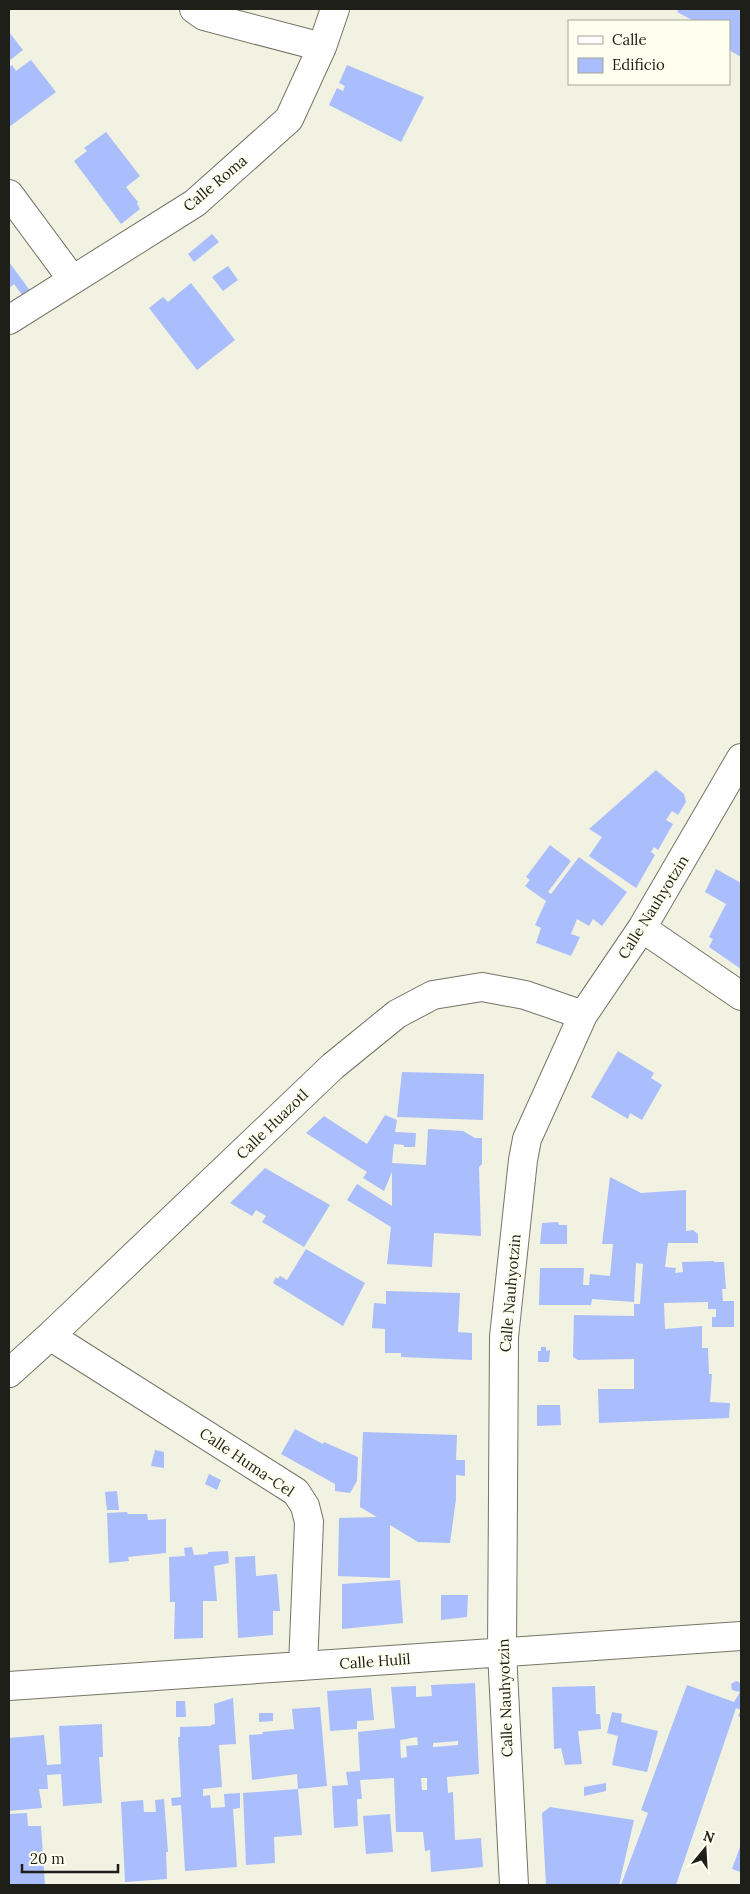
<svg xmlns="http://www.w3.org/2000/svg" width="750" height="1894" viewBox="0 0 750 1894" font-family="Lora,serif">
<rect width="100%" height="100%" fill="#f1f2e1"/>
<path fill="#aabdfc" fill-rule="evenodd" d="M 679,9 L 741,10 L 741,57 L 729,50 L 729,21 L 700,21 L 697,20 L 694,21 L 677,12 Z
M 9,32 L 23,50 L 9,61 Z
M 31,60 L 56,92 L 9,127 L 9,67 L 12,65 L 16,71 Z
M 347,65 L 424,97 L 401,142 L 329,105 L 337,88 L 343,91 L 345,86 L 339,83 Z
M 106,132 L 140,176 L 126,187 L 138,202 L 137,203 L 140,209 L 121,224 L 74,161 L 87,151 L 84,148 Z
M 212,234 L 219,242 L 194,262 L 188,254 Z
M 9,262 L 34,296 L 26,300 L 14,284 L 9,288 Z
M 228,266 L 238,280 L 223,291 L 212,277 Z
M 191,283 L 235,340 L 197,370 L 149,308 L 163,297 L 168,302 Z
M 656,770 L 684,794 L 686,802 L 678,815 L 672,811 L 666,820 L 673,824 L 658,850 L 654,847 L 651,852 L 655,855 L 636,888 L 589,856 L 602,837 L 589,829 Z
M 550,845 L 571,861 L 548,892 L 551,894 L 579,857 L 627,892 L 602,926 L 593,919 L 589,926 L 577,919 L 571,934 L 580,937 L 571,956 L 536,943 L 541,928 L 535,925 L 546,901 L 525,886 L 530,880 L 526,877 Z
M 716,869 L 741,883 L 741,969 L 709,947 L 713,939 L 709,937 L 726,904 L 705,892 Z
M 618,1051 L 654,1073 L 651,1078 L 662,1085 L 642,1120 L 630,1113 L 628,1119 L 591,1097 Z
M 402,1072 L 484,1074 L 483,1120 L 397,1117 Z
M 385,1115 L 397,1120 L 395,1132 L 416,1133 L 415,1147 L 404,1147 L 404,1145 L 394,1144 L 392,1163 L 426,1165 L 428,1129 L 463,1131 L 475,1138 L 482,1138 L 482,1164 L 479,1167 L 481,1236 L 434,1233 L 432,1267 L 387,1264 L 391,1227 L 347,1200 L 357,1184 L 392,1206 L 392,1172 L 384,1191 L 363,1178 L 367,1172 L 306,1133 L 324,1116 L 367,1144 Z
M 265,1168 L 330,1205 L 304,1247 L 262,1222 L 266,1216 L 256,1210 L 252,1216 L 230,1203 Z
M 610,1177 L 641,1193 L 686,1190 L 686,1231 L 693,1230 L 698,1234 L 698,1243 L 668,1243 L 665,1267 L 676,1268 L 675,1273 L 683,1272 L 682,1262 L 714,1261 L 714,1262 L 724,1262 L 726,1289 L 722,1289 L 723,1301 L 734,1301 L 734,1327 L 712,1327 L 712,1317 L 716,1317 L 716,1309 L 708,1309 L 708,1302 L 664,1303 L 665,1329 L 702,1326 L 702,1348 L 708,1348 L 709,1374 L 712,1374 L 710,1402 L 730,1403 L 729,1418 L 599,1423 L 598,1389 L 634,1389 L 634,1359 L 578,1360 L 573,1357 L 574,1315 L 634,1316 L 634,1304 L 640,1304 L 643,1264 L 636,1263 L 634,1302 L 592,1299 L 591,1305 L 539,1305 L 540,1268 L 584,1268 L 583,1285 L 589,1285 L 590,1274 L 610,1276 L 613,1244 L 602,1244 Z
M 558,1222 L 559,1225 L 567,1225 L 567,1244 L 540,1244 L 542,1223 Z
M 306,1249 L 365,1283 L 343,1326 L 273,1283 L 276,1277 L 278,1279 L 280,1276 L 287,1280 Z
M 386,1291 L 460,1293 L 458,1332 L 472,1333 L 472,1360 L 401,1357 L 401,1353 L 385,1353 L 385,1329 L 372,1328 L 374,1303 L 386,1304 Z
M 541,1347 L 546,1347 L 546,1351 L 550,1350 L 549,1362 L 538,1362 L 538,1351 L 541,1351 Z
M 537,1405 L 560,1405 L 561,1425 L 537,1426 Z
M 295,1429 L 323,1444 L 324,1442 L 358,1457 L 357,1481 L 350,1493 L 335,1491 L 335,1484 L 281,1454 Z
M 363,1432 L 457,1435 L 456,1460 L 465,1460 L 465,1476 L 456,1475 L 456,1499 L 450,1543 L 418,1542 L 390,1525 L 390,1578 L 338,1576 L 339,1518 L 377,1517 L 360,1507 Z
M 155,1450 L 164,1452 L 164,1468 L 151,1466 Z
M 209,1474 L 221,1480 L 217,1490 L 205,1484 Z
M 117,1491 L 119,1510 L 107,1510 L 105,1492 Z
M 127,1512 L 128,1514 L 147,1514 L 148,1520 L 166,1519 L 166,1553 L 128,1557 L 129,1561 L 109,1563 L 107,1513 Z
M 192,1547 L 194,1555 L 208,1554 L 208,1552 L 228,1551 L 229,1563 L 214,1566 L 217,1601 L 203,1601 L 203,1638 L 174,1639 L 175,1602 L 170,1602 L 169,1557 L 185,1556 L 184,1548 Z
M 255,1556 L 256,1576 L 277,1574 L 280,1611 L 273,1611 L 273,1635 L 238,1638 L 235,1557 Z
M 400,1580 L 403,1623 L 342,1629 L 342,1584 Z
M 441,1595 L 468,1595 L 467,1617 L 441,1620 Z
M 736,1681 L 739,1682 L 741,1686 L 741,1718 L 738,1716 L 741,1710 L 736,1708 L 676,1885 L 621,1885 L 648,1813 L 641,1810 L 687,1685 L 734,1702 L 740,1692 L 732,1690 L 731,1684 Z
M 475,1683 L 479,1774 L 447,1777 L 448,1793 L 453,1792 L 455,1840 L 481,1838 L 483,1867 L 431,1872 L 430,1850 L 425,1851 L 423,1832 L 396,1832 L 394,1778 L 360,1780 L 362,1799 L 357,1799 L 358,1826 L 334,1828 L 332,1786 L 348,1785 L 346,1772 L 360,1771 L 358,1732 L 395,1728 L 391,1687 L 416,1686 L 416,1697 L 432,1696 L 431,1685 ZM 417,1737 L 418,1745 L 406,1746 L 407,1757 L 401,1758 L 400,1740 ZM 458,1741 L 458,1745 L 433,1747 L 433,1743 ZM 421,1778 L 427,1778 L 427,1790 L 422,1790 Z
M 595,1686 L 596,1714 L 600,1714 L 601,1729 L 578,1731 L 582,1764 L 565,1765 L 561,1748 L 554,1749 L 552,1687 Z
M 371,1688 L 374,1720 L 357,1721 L 357,1729 L 330,1731 L 327,1691 Z
M 233,1698 L 236,1744 L 219,1745 L 222,1787 L 203,1789 L 203,1796 L 210,1795 L 211,1808 L 225,1807 L 224,1794 L 240,1793 L 240,1808 L 233,1809 L 237,1867 L 185,1871 L 181,1805 L 172,1806 L 171,1798 L 181,1797 L 178,1737 L 180,1737 L 180,1727 L 211,1726 L 211,1725 L 215,1724 L 214,1704 Z
M 176,1701 L 185,1701 L 186,1717 L 176,1717 Z
M 320,1707 L 327,1786 L 298,1789 L 302,1835 L 274,1837 L 275,1863 L 246,1865 L 243,1793 L 298,1789 L 297,1774 L 252,1780 L 249,1735 L 263,1734 L 262,1732 L 294,1729 L 292,1709 Z
M 612,1712 L 622,1714 L 621,1722 L 658,1731 L 647,1772 L 612,1765 L 618,1736 L 607,1733 Z
M 259,1713 L 273,1713 L 273,1721 L 259,1722 Z
M 102,1724 L 103,1757 L 99,1757 L 102,1803 L 63,1806 L 61,1774 L 47,1775 L 48,1789 L 39,1789 L 42,1808 L 9,1811 L 9,1738 L 44,1735 L 47,1765 L 61,1764 L 59,1726 Z
M 606,1783 L 606,1791 L 584,1796 L 584,1787 Z
M 164,1799 L 168,1852 L 166,1852 L 167,1879 L 125,1882 L 121,1802 L 143,1800 L 144,1812 L 156,1812 L 155,1800 Z
M 550,1807 L 634,1820 L 619,1885 L 546,1885 L 542,1813 Z
M 27,1813 L 28,1826 L 41,1826 L 45,1885 L 9,1885 L 9,1814 Z
M 390,1814 L 393,1852 L 366,1854 L 363,1816 Z
M 741,1844 L 741,1872 L 732,1869 Z"/>
<g fill="none" stroke-linecap="round" stroke-linejoin="round">
<defs>
<path id="minor" d="M 194,9 L 204,16 L 322,47
M 9,194 L 72,279
M 9,320 L 195,203 L 289,119 L 322,47 L 335,9
M 642,928 L 741,996
M 50,1336 L 296,1492 L 305,1506 L 309,1522 L 303,1666
M 9,1373 L 50,1336 L 333,1066 L 397,1014 L 433,995 L 482,987 L 525,995 L 583,1015
M 9,1686 L 741,1636
M 514,1885 L 502,1652 L 504,1337 L 523,1160 L 527,1139 L 583,1015 L 642,928 L 741,758"/>
</defs>
<use href="#minor" stroke="#747566" stroke-width="30"/>
<use href="#minor" stroke="#fff" stroke-width="28"/>
</g>
<g text-anchor="middle" dominant-baseline="central" stroke-width="4.5" stroke-linejoin="round" paint-order="stroke">
<g font-size="15" fill="#1e1f19" stroke="#feffef">
<text transform="translate(215 183) rotate(-40)">Calle Roma</text>
<text transform="translate(653 907) rotate(-58)">Calle Nauhyotzin</text>
<text transform="translate(272 1124) rotate(-44)">Calle Huazotl</text>
<text transform="translate(510 1293) rotate(-85)">Calle Nauhyotzin</text>
<text transform="translate(247 1462) rotate(34)">Calle Huma-Cel</text>
<text transform="translate(375 1661) rotate(-4)">Calle Hulil</text>
<text transform="translate(505 1698) rotate(-92)">Calle Nauhyotzin</text>
</g>
</g>
<rect width="750" height="1894" fill="none" stroke="#1e1f19" stroke-width="20"/>
<rect x="568" y="20" width="162" height="65" fill="#feffef" stroke="#a4a599"/>
<rect x="578" y="36" width="25" height="8" fill="#ffffff" stroke="#a4a599"/>
<text x="612" y="45" font-size="15" fill="#1e1f19">Calle</text>
<rect x="578" y="58" width="25" height="15" fill="#aabdfc" stroke="#a4a599"/>
<text x="612" y="70" font-size="15" fill="#1e1f19">Edificio</text>
<g transform="translate(705 1849) rotate(18)" stroke="#feffef" stroke-width="4" paint-order="stroke">
<path d="M0-4L9 19L0 12L-9 19Z" fill="#1e1f19"/>
<text y="-8" font-size="14" font-weight="bold" text-anchor="middle" fill="#1e1f19">N</text>
</g>
<path d="M22 1864v8h96v-8" fill="none" stroke="#1e1f19" stroke-width="2.5"/>
<text x="30" y="1864" font-size="15" fill="#1e1f19" stroke="#feffef" stroke-width="4" paint-order="stroke">20 m</text>
</svg>
